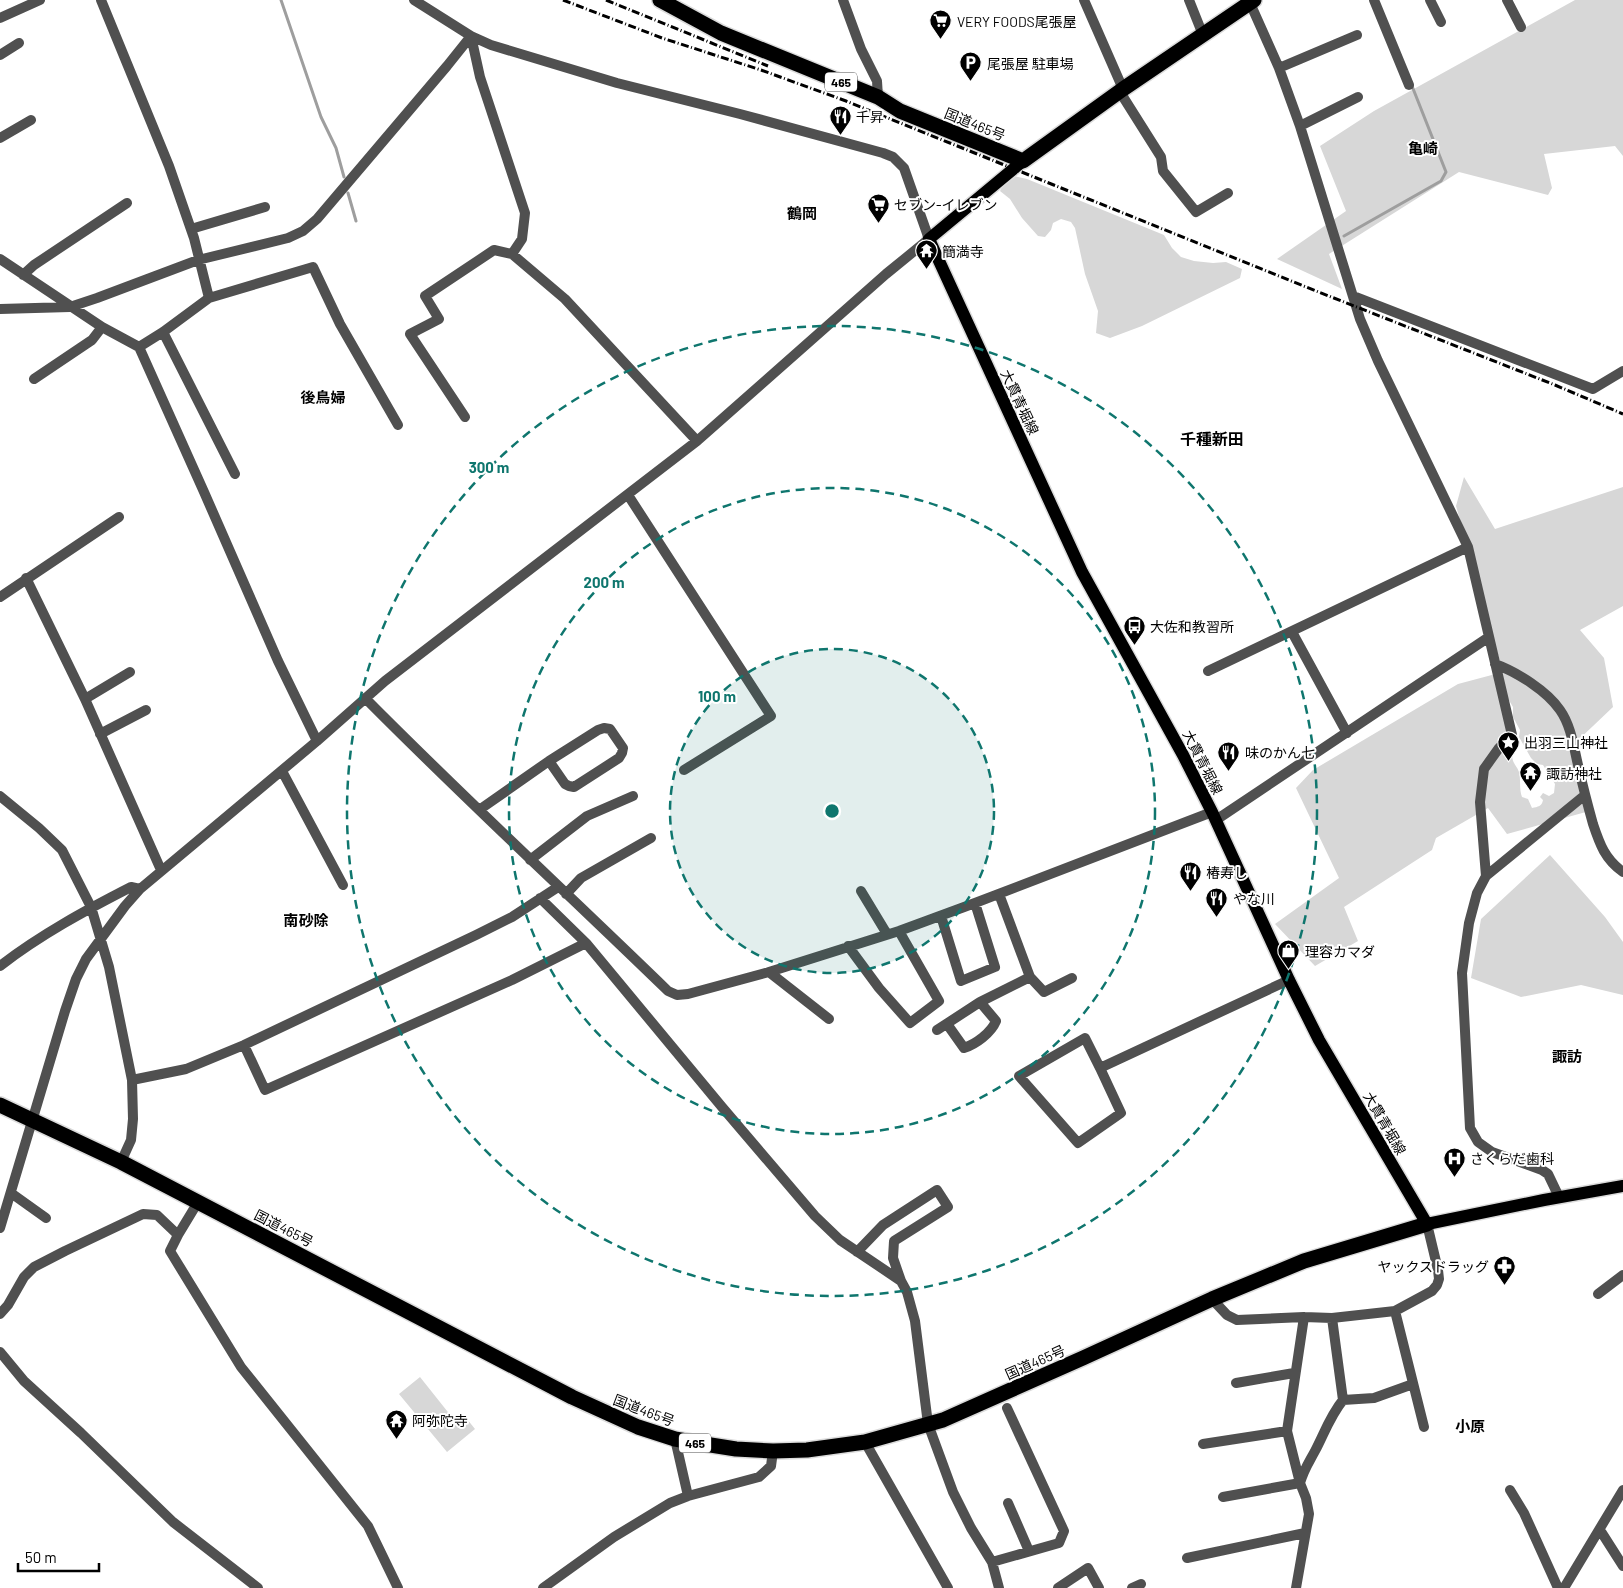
<svg xmlns="http://www.w3.org/2000/svg" width="1623" height="1588" viewBox="0 0 1623 1588" font-family="Barlow,'Noto Sans JP',sans-serif">
<rect width="100%" height="100%" fill="#fff"/>
<path fill="#d7d7d7" fill-rule="evenodd" d="M 1575,0 L 1623,0 L 1623,156 L 1615,146 L 1544,154 L 1552,188 L 1548,195 L 1459,172 L 1329,254 L 1342,289 L 1277,259 L 1346,211 L 1320,146 L 1374,111 Z
M 1014,176 L 1027,179 L 1164,235 L 1172,248 L 1181,257 L 1194,261 L 1213,263 L 1226,262 L 1242,269 L 1240,278 L 1142,326 L 1110,338 L 1096,333 L 1098,311 L 1085,274 L 1075,228 L 1071,222 L 1061,219 L 1053,223 L 1051,230 L 1045,237 L 1038,236 L 1022,218 L 1010,199 L 1000,191 L 1005,182 Z
M 1464,477 L 1495,529 L 1623,487 L 1623,606 L 1580,630 L 1604,658 L 1613,707 L 1573,745 L 1593,810 L 1507,834 L 1488,808 L 1436,838 L 1432,850 L 1344,907 L 1358,941 L 1315,966 L 1275,924 L 1339,878 L 1296,788 L 1313,770 L 1458,684 L 1503,672 L 1456,506 ZM 1507,697 L 1513,707 L 1513,717 L 1520,730 L 1519,737 L 1531,758 L 1537,764 L 1543,765 L 1555,784 L 1554,793 L 1549,796 L 1543,793 L 1540,797 L 1543,800 C 1542,806 1538,807 1532,808 L 1528,799 L 1522,797 C 1519,789 1521,780 1519,772 C 1516,764 1512,764 1512,753 L 1507,750 L 1501,753 C 1503,747 1509,737 1509,730 C 1508,717 1499,714 1502,699 Z
M 1550,855 L 1605,917 L 1623,942 L 1623,995 L 1581,985 L 1521,997 L 1471,978 L 1481,919 Z
M 420,1377 L 459,1426 L 467,1419 L 475,1429 L 447,1452 L 399,1394 Z"/>
<g fill="none" stroke-linecap="round" stroke-linejoin="round">
<path stroke="#9e9e9e" stroke-width="3" d="M 281,0 L 321,117 L 336,148 L 344,177
M 348,193 L 356,221
M 1344,236 L 1441,181 L 1446,172 L 1412,86"/>
<defs>
<path id="major" d="M 1023,161 L 929,239 L 1082,572 L 1183,755 L 1212,812 L 1289,980 L 1319,1040 L 1427,1224 L 1544,1200 L 1623,1186"/>
<path id="highway" d="M 660,0 L 721,33 L 878,97 L 900,111 L 1023,161 L 1123,89 L 1254,0
M 0,1105 L 121,1162 L 572,1397 L 638,1427 L 675,1439 L 698,1443 L 736,1449 L 773,1451 L 807,1450 L 865,1442 L 943,1420 L 1083,1358 L 1212,1299 L 1304,1261 L 1427,1224"/>
</defs>
<use href="#major" stroke="#dbdbdb" stroke-width="15"/>
<use href="#highway" stroke="#dbdbdb" stroke-width="18"/>
<path stroke="#505050" stroke-width="10" d="M 101,0 L 169,166 L 194,238 L 209,298
M 843,0 L 861,49 L 877,81 L 878,97
M 1084,0 L 1123,89
M 1189,0 L 1203,35
M 1374,0 L 1409,85
M 1430,0 L 1441,22
M 1507,0 L 1521,27
M 1250,3 L 1279,68 L 1300,126 L 1360,319 L 1378,361 L 1468,547 L 1512,735 L 1499,748 L 1484,769 L 1480,802 L 1486,876 L 1477,893 L 1469,923 L 1462,973 L 1470,1128 L 1478,1142 L 1492,1152 L 1542,1170 L 1548,1174 L 1559,1197
M 0,18 L 40,0
M 471,36 L 480,77 L 525,213 L 522,239 L 512,254
M 0,55 L 19,43
M 1279,68 L 1357,35
M 1120,92 L 1161,157 L 1163,171 L 1196,212 L 1228,193
M 1300,126 L 1358,97
M 0,138 L 31,120
M 191,229 L 265,207
M 0,259 L 102,327 L 139,347 L 204,492 L 278,661 L 317,741
M 23,275 L 34,265 L 127,203
M 1353,296 L 1593,389 L 1623,371
M 0,309 L 70,307 L 97,298 L 198,260 L 288,238 L 303,231 L 317,219 L 447,66 L 471,36
M 163,332 L 235,474
M 139,347 L 163,332 L 209,298 L 313,267 L 340,324 L 398,425
M 34,379 L 92,340 L 102,327
M 465,417 L 410,334 L 439,319 L 425,296 L 494,250 L 512,254 L 565,299 L 697,441
M 628,495 L 771,716 L 684,770
M 26,578 L 85,699 L 161,870
M 0,597 L 119,517
M 1292,632 L 1347,733
M 1495,664 C 1517,672 1547,691 1560,710 C 1572,727 1574,750 1579,769 C 1583,787 1588,806 1593,824 C 1600,845 1605,859 1623,872
M 1208,671 L 1468,547
M 365,698 C 464,798 567,893 668,991 L 677,995 L 688,994 L 769,972 L 899,931 L 975,903 L 1212,812
M 85,699 L 130,672
M 100,734 L 146,710
M 282,771 L 343,885
M 0,796 L 39,828 L 62,850 L 91,907 L 109,967 L 132,1080 L 133,1119 L 131,1140 L 121,1162
M 479,810 L 549,761 L 598,730 L 604,728 L 610,729 L 623,748 L 622,753 L 619,758 L 574,787 L 569,786 L 565,784 L 549,761
M 1216,820 L 1489,637
M 530,860 L 587,816 L 633,796
M 1486,876 L 1585,795
M 861,891 L 887,934
M 566,894 L 581,878 L 651,838
M 999,894 L 1030,977 L 1044,992 L 1072,978
M 540,898 L 586,943 L 722,1107 L 815,1216 L 840,1240 L 901,1281 L 907,1292 L 915,1321 L 928,1424 L 953,1492 L 971,1528 L 992,1562 L 999,1588
M 941,916 L 961,981 L 995,967 L 975,903
M 848,946 L 879,988 L 910,1023 L 939,1001 L 899,931
M 0,966 C 40,935 86,910 131,887 L 140,889
M 769,972 L 829,1019
M 947,1024 L 964,1048 C 976,1044 991,1033 996,1021 L 980,1002
M 937,1030 L 980,1002 L 1030,977
M 244,1045 L 265,1090 L 512,980 L 586,943
M 1100,1068 L 1121,1113 L 1078,1143 L 1019,1076 L 1085,1038 L 1100,1068 L 1289,980
M 132,1080 L 186,1069 L 244,1045 L 476,935 L 512,917 L 558,887
M 11,1193 L 46,1218
M 198,1202 L 178,1235 L 170,1251 L 241,1367 L 368,1526 L 398,1588
M 0,1228 L 65,1011 L 76,979 L 86,959 L 125,906 L 140,889 L 317,741 L 385,681 L 697,441 L 886,274 L 929,239 L 904,168 L 893,157 L 883,153 L 740,114 L 617,83 L 491,45 L 471,36 L 414,0
M 857,1252 L 883,1225 L 937,1190 L 948,1207 L 894,1241 L 893,1258 L 901,1281
M 1598,1294 L 1623,1275
M 1212,1299 L 1227,1315 L 1237,1320 L 1304,1317 L 1332,1318 L 1395,1311 L 1432,1291 L 1437,1285 L 1439,1279 L 1438,1270 L 1427,1224
M 1395,1311 L 1424,1427
M 0,1314 L 8,1305 L 24,1277 L 34,1267 L 65,1251 L 143,1214 L 157,1215 L 178,1235
M 1332,1318 L 1343,1400
M 0,1352 L 24,1381 L 81,1433 L 173,1522 L 258,1588
M 1236,1383 L 1294,1373
M 675,1439 L 688,1496
M 865,1442 L 948,1588
M 1203,1444 L 1287,1431
M 1510,1490 L 1524,1513 L 1558,1588
M 1223,1497 L 1300,1483 C 1304,1469 1308,1464 1315,1451 C 1324,1434 1330,1416 1343,1400 L 1374,1398 L 1413,1384
M 1008,1503 L 1029,1551
M 1600,1530 L 1623,1566
M 1187,1558 L 1305,1533
M 992,1562 L 1059,1543 L 1064,1531 L 1007,1408
M 543,1588 L 614,1537 L 670,1503 L 688,1496 L 759,1477 L 771,1466 L 773,1451
M 1058,1588 L 1088,1568 L 1099,1588
M 1132,1588 L 1141,1584
M 1296,1588 L 1309,1514 L 1306,1498 L 1300,1483 L 1287,1431 L 1304,1317
M 1564,1588 L 1623,1490"/>
<use href="#major" stroke="#000" stroke-width="12"/>
<use href="#highway" stroke="#000" stroke-width="15"/>
<path stroke="#000" stroke-width="3" stroke-dasharray="8 2.5 1 2.5" stroke-linecap="butt" d="M 563,0 L 662,38 L 761,70 L 846,101 L 1316,291 L 1555,385 L 1623,414
M 606,0 L 768,66"/>
</g>
<circle cx="832" cy="811" r="162" fill="#0f766e" fill-opacity=".12"/>
<g fill="none" stroke="#0f766e" stroke-width="2.5" stroke-dasharray="9 6">
<circle cx="832" cy="811" r="162"/>
<circle cx="832" cy="811" r="323"/>
<circle cx="832" cy="811" r="485"/>
</g>
<defs>
<symbol id="supermarket-pin" viewBox="-11 -11 22 30"><path d="M0 17L-7.5 6A9.5 9.5 0 1 1 7.5 6Z" fill="#000" stroke="#fff"/><path d="M-6-5.5h2.5l.6 2H6L4.5 2H-2.5L-4.4-4H-6ZM-1.5 3.2a1.3 1.3 0 1 0 .1 0ZM3 3.2a1.3 1.3 0 1 0 .1 0Z" fill="#fff"/></symbol>
<symbol id="parking-pin" viewBox="-11 -11 22 30"><path d="M0 17L-7.5 6A9.5 9.5 0 1 1 7.5 6Z" fill="#000" stroke="#fff"/><path d="M-3.5-5.5H1a3.5 3.5 0 0 1 0 7H-1V5.5H-3.5ZM-1-3.4V-.6H.8a1.4 1.4 0 0 0 0-2.8Z" fill="#fff"/></symbol>
<symbol id="restaurant-pin" viewBox="-11 -11 22 30"><path d="M0 17L-7.5 6A9.5 9.5 0 1 1 7.5 6Z" fill="#000" stroke="#fff"/><path d="M-5-6h1v4h1v-4h1v4h1v-4h1v5L-1.5 .5V6h-2V.5L-5-1ZM5-6V6H3V1.5H1.5Q1.5-4 5-6Z" fill="#fff"/></symbol>
<symbol id="temple-pin" viewBox="-11 -11 22 30"><path d="M0 17L-7.5 6A9.5 9.5 0 1 1 7.5 6Z" fill="#000" stroke="#fff"/><path d="M0-6L5-2H3V0L6.5 2.5H4V6H1.5V3h-3V6H-4V2.5H-6.5L-3 0V-2H-5Z" fill="#fff"/></symbol>
<symbol id="bus-pin" viewBox="-11 -11 22 30"><path d="M0 17L-7.5 6A9.5 9.5 0 1 1 7.5 6Z" fill="#000" stroke="#fff"/><path d="M-5-6H5V4H4V6H2V4H-2V6H-4V4H-5ZM-3.5-4V0h7V-4ZM-3.5 1.2v1.5H-2V1.2ZM2 1.2v1.5H3.5V1.2Z" fill="#fff"/></symbol>
<symbol id="sight-pin" viewBox="-11 -11 22 30"><path d="M0 17L-7.5 6A9.5 9.5 0 1 1 7.5 6Z" fill="#000" stroke="#fff"/><path d="M0-6L1.8-2.2L6-1.7L2.9 1.2L3.7 5.4L0 3.3L-3.7 5.4L-2.9 1.2L-6-1.7L-1.8-2.2Z" fill="#fff"/></symbol>
<symbol id="shop-pin" viewBox="-11 -11 22 30"><path d="M0 17L-7.5 6A9.5 9.5 0 1 1 7.5 6Z" fill="#000" stroke="#fff"/><path d="M-5-2.5h2.3a2.7 3.5 0 0 1 5.4 0H5L5.5 6h-11ZM-1.5-2.5h3a1.5 2.3 0 0 0-3 0Z" fill="#fff"/></symbol>
<symbol id="hospital-pin" viewBox="-11 -11 22 30"><path d="M0 17L-7.5 6A9.5 9.5 0 1 1 7.5 6Z" fill="#000" stroke="#fff"/><path d="M-5-5h3v3.5h4V-5h3V5h-3V1.5h-4V5h-3Z" fill="#fff"/></symbol>
<symbol id="pharmacy-pin" viewBox="-11 -11 22 30"><path d="M0 17L-7.5 6A9.5 9.5 0 1 1 7.5 6Z" fill="#000" stroke="#fff"/><path d="M-2-6h4v4h4v4h-4v4h-4v-4h-4v-4h4Z" fill="#fff"/></symbol>
</defs>
<g fill-rule="evenodd">
<use href="#supermarket-pin" x="928" y="8" width="25" height="34"/>
<use href="#parking-pin" x="958" y="50" width="25" height="34"/>
<use href="#restaurant-pin" x="828" y="104" width="25" height="34"/>
<use href="#supermarket-pin" x="866" y="192" width="25" height="34"/>
<use href="#temple-pin" x="914" y="238" width="25" height="34"/>
<use href="#bus-pin" x="1122" y="614" width="25" height="34"/>
<use href="#sight-pin" x="1496" y="730" width="25" height="34"/>
<use href="#restaurant-pin" x="1216" y="740" width="25" height="34"/>
<use href="#temple-pin" x="1518" y="760" width="25" height="34"/>
<use href="#restaurant-pin" x="1178" y="860" width="25" height="34"/>
<use href="#restaurant-pin" x="1204" y="886" width="25" height="34"/>
<use href="#shop-pin" x="1276" y="938" width="25" height="34"/>
<use href="#hospital-pin" x="1442" y="1146" width="25" height="34"/>
<use href="#pharmacy-pin" x="1492" y="1254" width="25" height="34"/>
<use href="#temple-pin" x="384" y="1408" width="25" height="34"/>
</g>
<g text-anchor="middle" dominant-baseline="central" stroke-width="4" stroke-linejoin="round" paint-order="stroke">
<g fill="#fff" stroke="#4c4c4c" stroke-width="1">
<rect x="825" y="72.5" width="32" height="19" rx="4"/>
<rect x="679" y="1433.5" width="32" height="19" rx="4"/>
</g>
<g font-size="12" font-weight="bold" fill="#000">
<text x="841" y="82">465</text>
<text x="695" y="1443">465</text>
</g>
<g font-size="14" fill="#000" stroke="#fff" text-anchor="start">
<text x="957" y="21">VERY FOODS尾張屋</text>
<text x="987" y="63">尾張屋 駐車場</text>
<text x="856" y="116">千昇</text>
<text x="894" y="204">セブン-イレブン</text>
<text x="942" y="251">簡満寺</text>
<text x="1150" y="626">大佐和教習所</text>
<text x="1524" y="742">出羽三山神社</text>
<text x="1245" y="752">味のかん七</text>
<text x="1546" y="773">諏訪神社</text>
<text x="1206" y="872">椿寿し</text>
<text x="1233" y="898">やな川</text>
<text x="1305" y="951">理容カマダ</text>
<text x="1470" y="1158">さくらだ歯科</text>
<text x="1489" y="1266" text-anchor="end">ヤックスドラッグ</text>
<text x="412" y="1420">阿弥陀寺</text>
</g>
<g font-size="14" fill="#000" stroke="#fff">
<text transform="translate(975 124) rotate(22)">国道465号</text>
<text transform="translate(1020 402) rotate(65)">大貫青堀線</text>
<text transform="translate(1203 762) rotate(63)">大貫青堀線</text>
<text transform="translate(1385 1123) rotate(60)">大貫青堀線</text>
<text transform="translate(284 1228) rotate(27)">国道465号</text>
<text transform="translate(1035 1362) rotate(-24)">国道465号</text>
<text transform="translate(644 1410) rotate(21)">国道465号</text>
</g>
<g font-size="15" font-weight="bold" fill="#000" stroke="#fff">
<text x="1423" y="148">亀崎</text>
<text x="802" y="213">鶴岡</text>
<text x="323" y="397">後鳥婦</text>
<text x="306" y="920">南砂除</text>
<text x="1567" y="1056">諏訪</text>
<text x="1470" y="1426">小原</text>
</g>
<g font-size="16" font-weight="bold" fill="#000" stroke="#fff">
<text x="1212" y="438">千種新田</text>
</g>
</g>
<circle cx="832" cy="811" r="8" fill="#0f766e" stroke="#fff" stroke-width="2.5"/>
<g font-size="15" text-anchor="middle" font-weight="bold" fill="#0f766e" stroke="#fff" stroke-width="4" stroke-linejoin="round" paint-order="stroke">
<text x="489" y="473">300 m</text>
<text x="604" y="588">200 m</text>
<text x="717" y="702">100 m</text>
</g>
<path d="M18 1563v8h81v-8" fill="none" stroke="#000000" stroke-width="2.5"/>
<text x="25" y="1563" font-size="15" fill="#000000" stroke="#ffffff" stroke-width="4" paint-order="stroke">50 m</text>
</svg>
